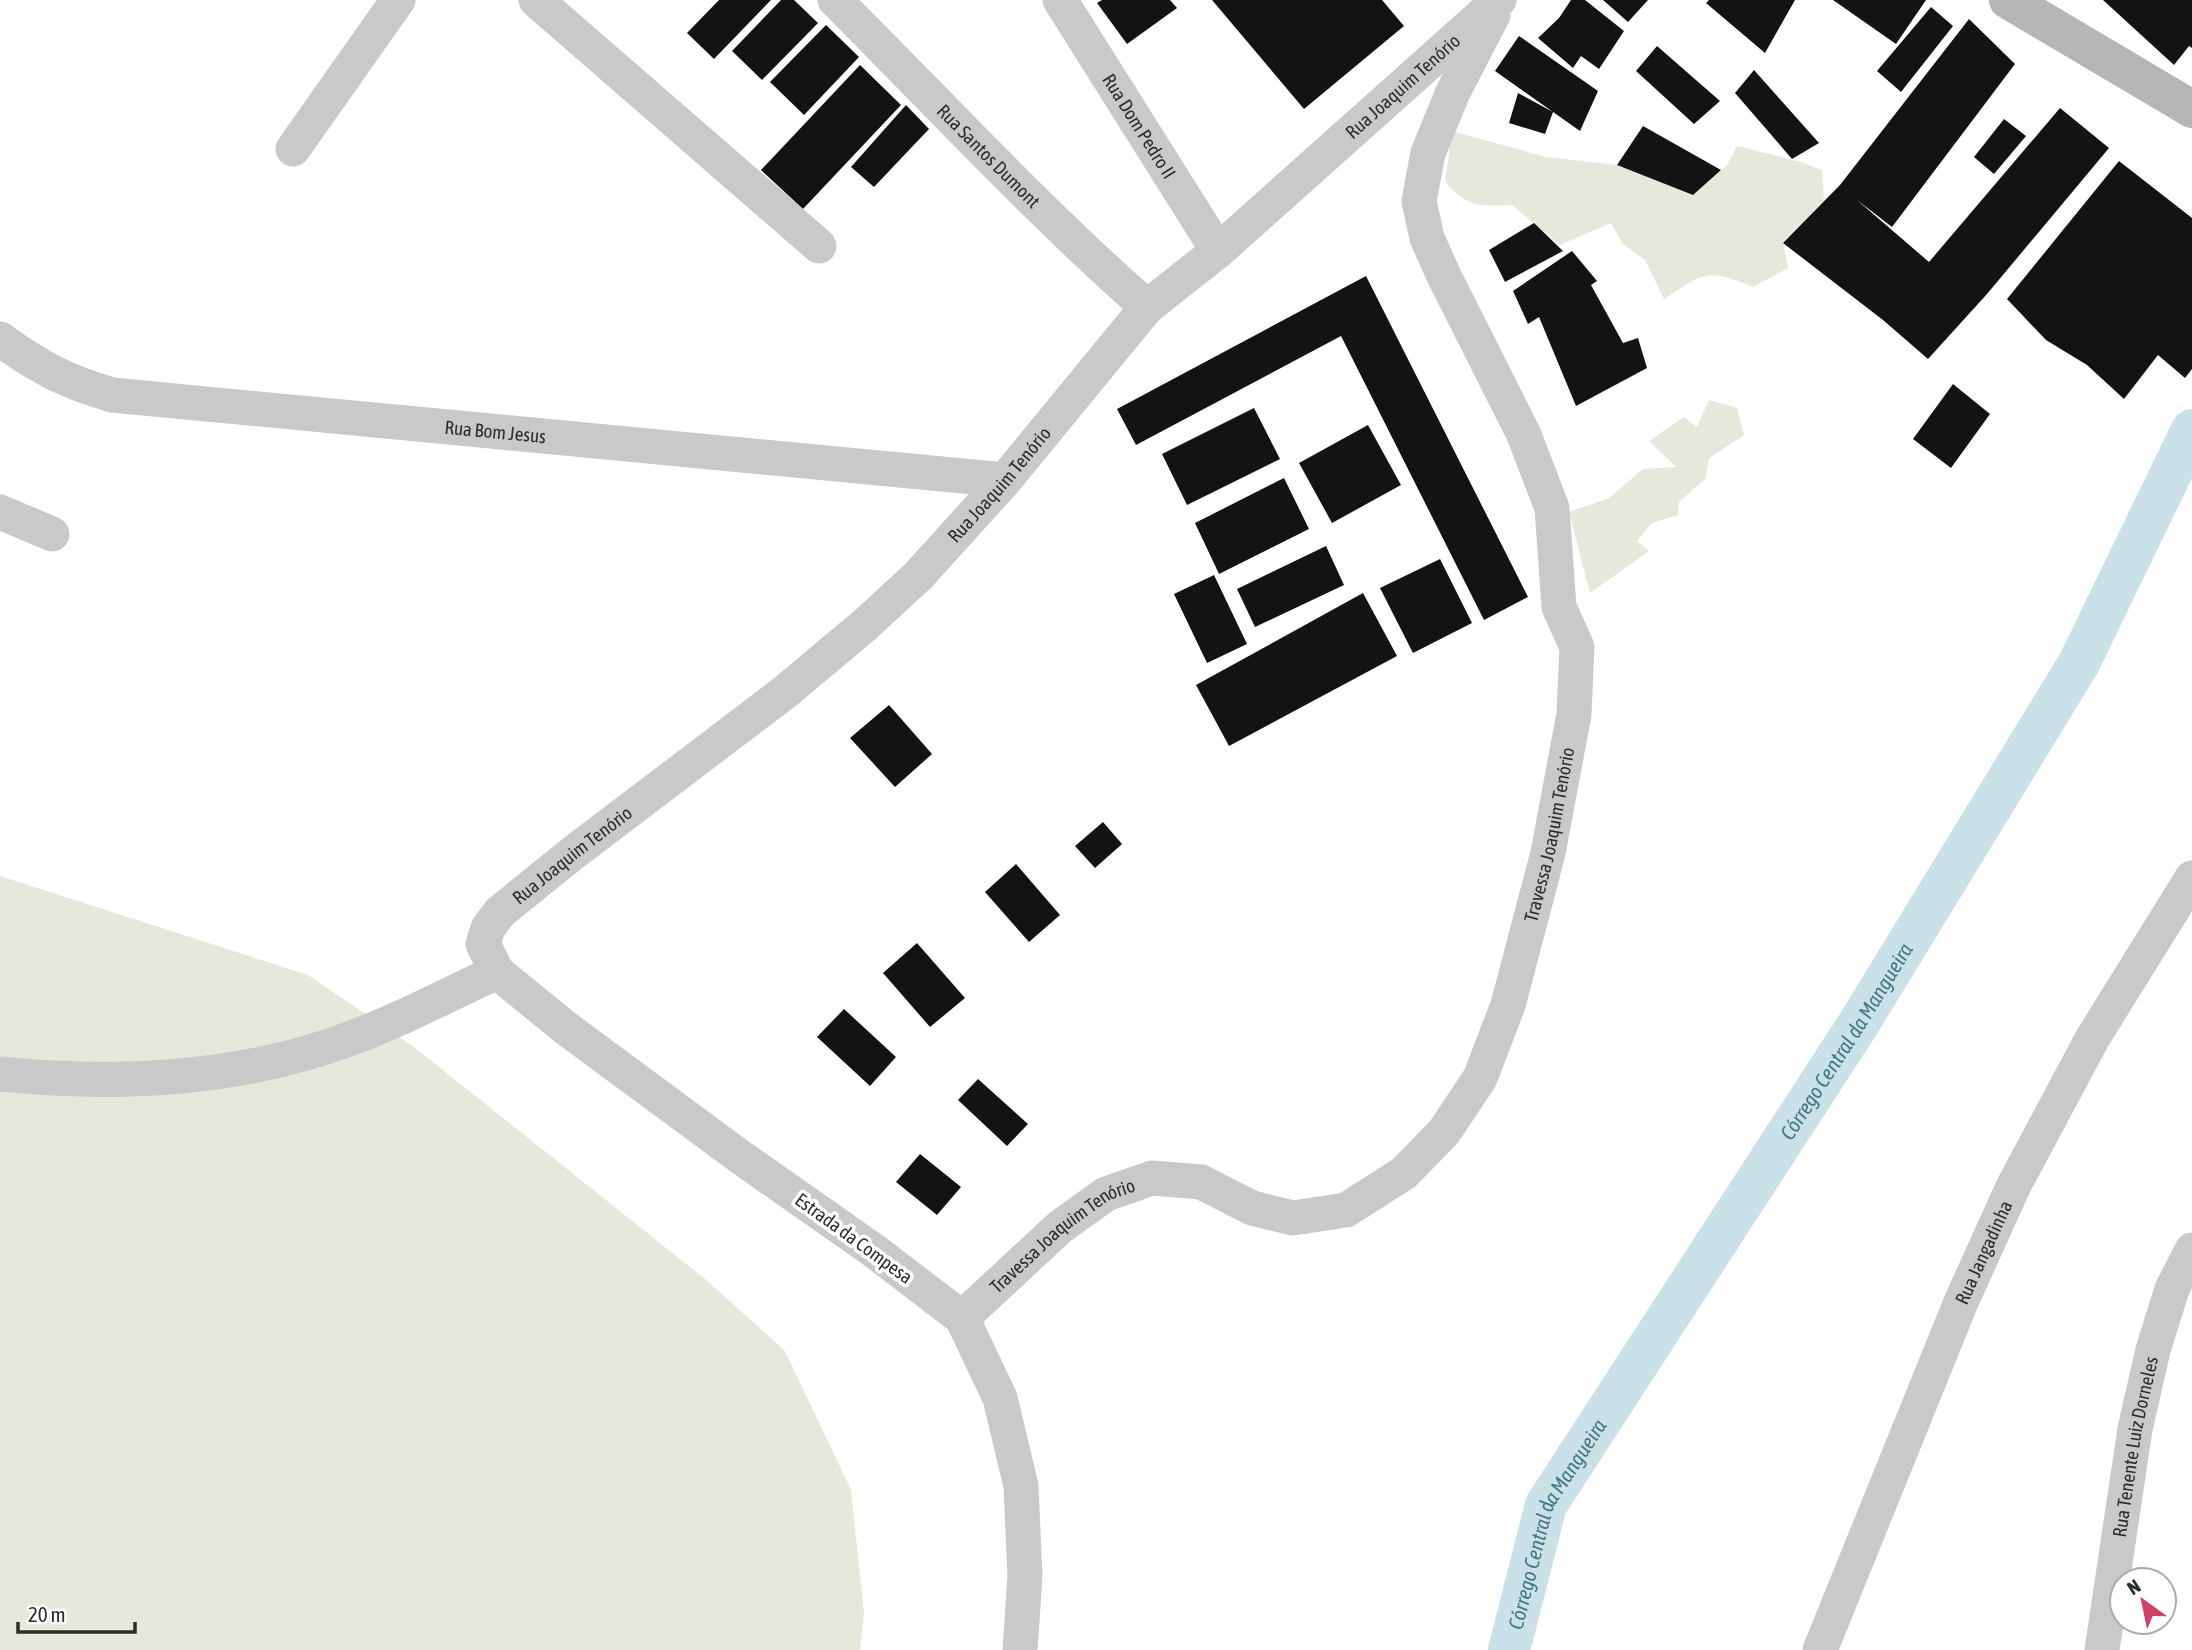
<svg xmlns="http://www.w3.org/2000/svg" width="2192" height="1650" viewBox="0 0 2192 1650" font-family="'Asap Condensed',sans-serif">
<rect width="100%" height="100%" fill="#fff"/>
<path fill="#e5e9db" d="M 1452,131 L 1546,157 L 1617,165 L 1693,195 L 1727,165 L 1737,146 L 1801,162 L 1822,170 L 1824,201 L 1783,242 L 1788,268 L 1753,287 C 1707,268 1705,272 1664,299 L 1645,260 L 1623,244 L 1611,223 L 1560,245 L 1512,205 C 1480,206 1468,208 1445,182 Z
M 1709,400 L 1737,408 L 1744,435 L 1709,458 L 1705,479 L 1679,502 L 1678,515 L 1652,523 L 1637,541 L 1649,551 L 1590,593 L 1569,512 L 1609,498 L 1643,469 L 1676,467 L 1649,441 L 1684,417 L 1697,427 Z
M 0,876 L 308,975 L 414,1047 L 705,1279 L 785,1351 L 851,1490 L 864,1613 L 860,1650 L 0,1650 Z"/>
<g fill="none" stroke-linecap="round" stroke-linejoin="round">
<path stroke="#c9e1e7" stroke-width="42" id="s1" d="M 1509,1650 L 1546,1505 L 1859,1023 L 2079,663 L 2192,430"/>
</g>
<path fill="#131313" d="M 719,0 L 771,0 L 714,59 L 687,33 Z
M 781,0 L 794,0 L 818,23 L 762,80 L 732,51 Z
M 1102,0 L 1170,0 L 1177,8 L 1127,44 L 1097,3 Z
M 1212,0 L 1382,0 L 1404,26 L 1304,109 Z
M 1571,0 L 1585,0 L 1624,31 L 1599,69 L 1581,56 L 1573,68 L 1538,38 L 1559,18 Z
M 1603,0 L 1648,0 L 1628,22 Z
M 1709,0 L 1795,0 L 1765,53 L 1706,3 Z
M 1833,0 L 1926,0 L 1896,44 Z
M 2103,0 L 2192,0 L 2192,48 L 2189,46 L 2174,65 Z
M 1931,7 L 1953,26 L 1901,92 L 1877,71 Z
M 1969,19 L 2015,64 L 1892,227 L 1857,200 L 1929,262 L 2060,108 L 2109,148 L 1987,294 L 1928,359 L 1883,320 L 1783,243 L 1840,185 Z
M 826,25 L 859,57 L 804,115 L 770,82 Z
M 1519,36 L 1598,91 L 1580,131 L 1495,71 Z
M 1657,46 L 1720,101 L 1694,124 L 1636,71 Z
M 860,65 L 901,105 L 803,209 L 761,170 Z
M 1754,70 L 1819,143 L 1792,159 L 1735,93 Z
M 1518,93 L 1553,112 L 1545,134 L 1509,123 Z
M 906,105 L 929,129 L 874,187 L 851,167 Z
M 2004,119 L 2026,136 L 1994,174 L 1974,157 Z
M 1643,126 L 1721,170 L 1693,195 L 1617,165 Z
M 2119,161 L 2192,218 L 2192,369 L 2185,378 L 2158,355 L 2124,399 L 2087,365 L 2046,340 L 2007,299 Z
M 1534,223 L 1563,251 L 1505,282 L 1489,250 Z
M 1572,251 L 1597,281 L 1591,285 L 1623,343 L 1638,338 L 1647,368 L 1576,406 L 1539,317 L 1528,324 L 1513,291 Z
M 1366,276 L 1528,597 L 1484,620 L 1341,336 L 1136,445 L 1117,409 Z
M 1953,384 L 1990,414 L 1951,468 L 1913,439 Z
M 1254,408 L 1280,459 L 1187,505 L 1162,454 Z
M 1368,425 L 1401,485 L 1332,523 L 1299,463 Z
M 1284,478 L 1309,529 L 1219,574 L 1195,523 Z
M 1326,546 L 1344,585 L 1255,627 L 1237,589 Z
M 1440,559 L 1472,623 L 1413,653 L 1380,588 Z
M 1214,575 L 1247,644 L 1207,663 L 1174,594 Z
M 1363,593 L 1397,656 L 1229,746 L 1196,685 Z
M 889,705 L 932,754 L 895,787 L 850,738 Z
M 1103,822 L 1122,844 L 1095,868 L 1075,846 Z
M 1016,864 L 1060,915 L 1029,942 L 985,892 Z
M 917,943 L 965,998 L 930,1027 L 883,973 Z
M 844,1009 L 896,1057 L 870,1086 L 817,1037 Z
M 978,1079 L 1028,1124 L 1007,1146 L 958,1100 Z
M 920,1154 L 961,1187 L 937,1215 L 896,1182 Z"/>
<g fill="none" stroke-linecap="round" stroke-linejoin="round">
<g stroke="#c9c9c9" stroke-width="35">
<path d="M 536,0 L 819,246"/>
<path id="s2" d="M 835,0 C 938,103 1037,210 1147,307"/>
<path id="s3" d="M 1060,0 L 1218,251"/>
<path d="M 293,149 L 398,0"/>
<path id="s4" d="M 0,339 C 40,368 65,381 112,395 L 1005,480"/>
<path d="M 0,512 L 52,534"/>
<path d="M 0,1074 C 119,1086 244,1080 357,1036 C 405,1018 451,993 497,972"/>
<path id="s5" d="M 962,1318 L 1060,1227 L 1106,1194 L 1152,1178 L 1201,1182 L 1252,1208 L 1293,1218 L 1346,1210 L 1404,1173 L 1444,1132 L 1480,1078 L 1508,1005 L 1548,853 L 1574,714 L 1577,647 L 1559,607 L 1552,508 L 1524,435 L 1444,276 L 1427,238 L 1419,201 L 1428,153 L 1453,92 L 1493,15"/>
<path id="s6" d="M 1020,1650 L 1025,1576 L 1021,1486 L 1000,1398 L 962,1318 L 873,1250 L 739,1156 L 567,1029 L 497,972 L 483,944 L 488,928 L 500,912 L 573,853 L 785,692 L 866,624 L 918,576 L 1005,480 L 1147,307 L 1218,251 L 1499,0"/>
<path id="s7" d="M 1820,1650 L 1961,1302 L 2013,1187 L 2092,1039 L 2192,878"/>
<path id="s8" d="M 2102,1650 L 2135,1429 L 2153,1350 L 2172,1289 L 2192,1250"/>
</g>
<path stroke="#b6b6b6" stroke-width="38" d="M 2008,0 L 2192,109"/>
</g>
<g text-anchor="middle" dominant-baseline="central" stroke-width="7" stroke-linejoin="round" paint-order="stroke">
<g font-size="19" fill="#2c2c2c" stroke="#fff">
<text stroke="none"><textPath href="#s6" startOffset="2219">Rua Joaquim Tenório</textPath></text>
<text stroke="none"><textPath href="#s3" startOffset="149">Rua Dom Pedro II</textPath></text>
<text stroke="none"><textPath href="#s2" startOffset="219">Rua Santos Dumont</textPath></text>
<text stroke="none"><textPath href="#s4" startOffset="511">Rua Bom Jesus</textPath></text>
<text stroke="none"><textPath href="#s6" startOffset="1650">Rua Joaquim Tenório</textPath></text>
<text stroke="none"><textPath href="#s5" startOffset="886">Travessa Joaquim Tenório</textPath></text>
<text stroke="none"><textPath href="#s6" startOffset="1083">Rua Joaquim Tenório</textPath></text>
<text transform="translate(854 1238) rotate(36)">Estrada da Compesa</text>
<text stroke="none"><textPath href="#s5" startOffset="131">Travessa Joaquim Tenório</textPath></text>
<text stroke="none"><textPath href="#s7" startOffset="430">Rua Jangadinha</textPath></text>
<text stroke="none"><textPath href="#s8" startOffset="206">Rua Tenente Luiz Dorneles</textPath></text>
</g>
<g font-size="21" font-style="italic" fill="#447885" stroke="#fff">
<text stroke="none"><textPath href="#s1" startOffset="702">Córrego Central da Mangueira</textPath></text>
<text stroke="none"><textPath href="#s1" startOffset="136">Córrego Central da Mangueira</textPath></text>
</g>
</g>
<g transform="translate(2143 1601) rotate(327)"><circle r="33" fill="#ffffff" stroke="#ababab" stroke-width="2"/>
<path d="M0-5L12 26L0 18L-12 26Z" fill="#d14067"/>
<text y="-10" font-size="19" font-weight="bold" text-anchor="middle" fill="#2c2c2c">N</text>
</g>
<path d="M18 1622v10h117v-10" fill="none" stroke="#2c2c2c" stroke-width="3.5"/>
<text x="28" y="1622" font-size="21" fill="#2c2c2c" stroke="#ffffff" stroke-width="5" paint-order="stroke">20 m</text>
</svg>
